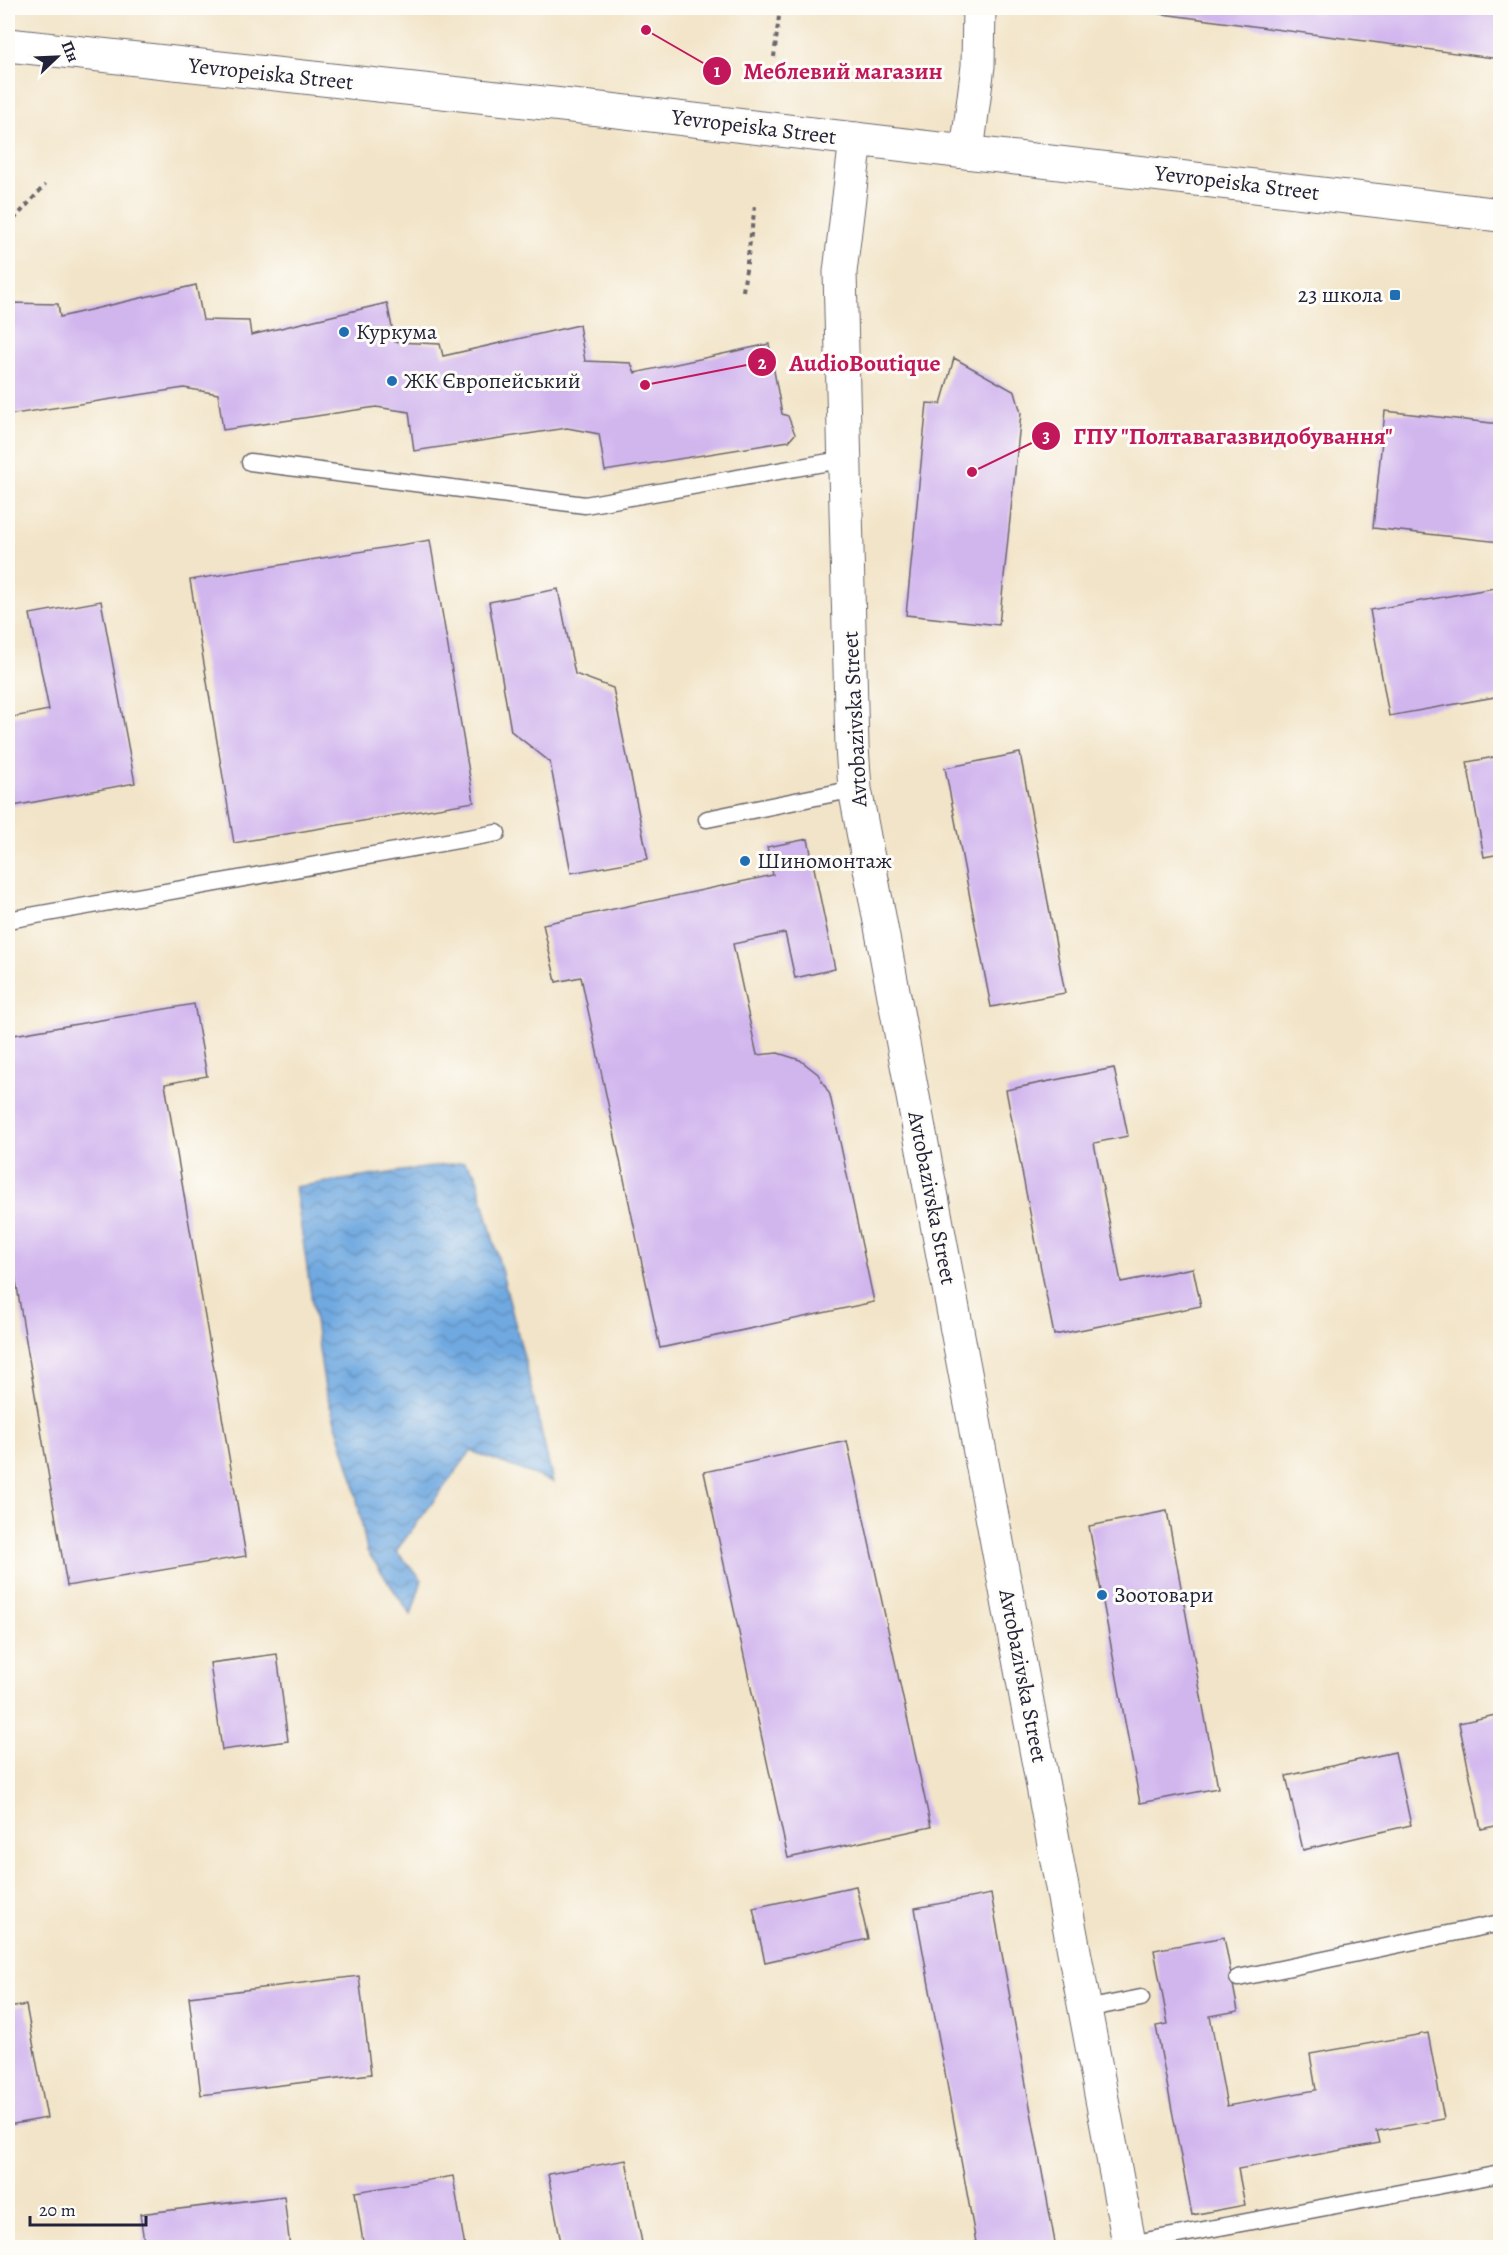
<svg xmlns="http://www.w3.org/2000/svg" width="1508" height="2255" viewBox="0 0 1508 2255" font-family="Alegreya,serif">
<defs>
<pattern id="water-waves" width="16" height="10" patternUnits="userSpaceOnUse" patternTransform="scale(1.5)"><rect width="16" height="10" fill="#70a9e0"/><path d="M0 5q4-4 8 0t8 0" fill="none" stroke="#5c89b7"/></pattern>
</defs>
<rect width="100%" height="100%" fill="#fdfcf7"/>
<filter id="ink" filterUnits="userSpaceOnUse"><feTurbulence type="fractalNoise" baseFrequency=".0167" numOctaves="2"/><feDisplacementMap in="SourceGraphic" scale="12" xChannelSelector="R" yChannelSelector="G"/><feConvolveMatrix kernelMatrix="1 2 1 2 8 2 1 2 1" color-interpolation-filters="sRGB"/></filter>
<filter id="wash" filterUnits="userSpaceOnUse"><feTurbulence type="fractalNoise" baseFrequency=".008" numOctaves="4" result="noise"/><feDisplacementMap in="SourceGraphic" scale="24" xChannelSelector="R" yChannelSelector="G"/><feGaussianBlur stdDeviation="1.35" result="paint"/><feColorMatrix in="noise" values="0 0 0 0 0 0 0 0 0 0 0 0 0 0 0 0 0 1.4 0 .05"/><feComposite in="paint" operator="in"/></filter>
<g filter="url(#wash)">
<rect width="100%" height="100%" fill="#f2e4c8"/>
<path fill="url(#water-waves)" stroke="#49668e" stroke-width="1.5" d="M 464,1162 L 476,1174 L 525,1361 L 553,1482 L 471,1451 L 396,1551 L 422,1580 L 411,1615 L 367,1551 L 353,1479 L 325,1389 L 295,1187 Z"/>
<g id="blocks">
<path fill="#d1b6ee" d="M 1125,8 L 1500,8 L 1500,59 L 1125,9 Z
M 196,285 L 203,320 L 249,321 L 251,335 L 387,303 L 395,342 L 440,344 L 443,356 L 579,325 L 585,361 L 631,363 L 635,373 L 769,344 L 782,414 L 788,416 L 795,434 L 789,441 L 605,471 L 599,434 L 567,428 L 414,451 L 409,412 L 376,407 L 223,430 L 218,394 L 184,388 L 8,415 L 8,303 L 58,304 L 60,317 Z
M 954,358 L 1015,392 L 1021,413 L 999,625 L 906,615 L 927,403 L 941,404 Z
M 1385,411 L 1500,424 L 1500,542 L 1373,528 Z
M 430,540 L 474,802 L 234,843 L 190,580 Z
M 1500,587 L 1500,696 L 1389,716 L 1370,610 Z
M 558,589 L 575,674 L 613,688 L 648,859 L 571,873 L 550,762 L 511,731 L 489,602 Z
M 101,601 L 135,783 L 8,807 L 8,718 L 49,710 L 30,614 Z
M 1020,753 L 1065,993 L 991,1007 L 945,768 Z
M 1500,756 L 1500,854 L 1484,857 L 1467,762 Z
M 808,839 L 835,969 L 795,978 L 785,933 L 733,944 L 757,1055 L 778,1053 L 800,1060 L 818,1074 L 830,1095 L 874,1302 L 660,1348 L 581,977 L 556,982 L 543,924 L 773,875 L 767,847 Z
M 194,1004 L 207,1076 L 165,1084 L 246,1556 L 67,1586 L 8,1233 L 8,1036 Z
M 1114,1068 L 1128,1136 L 1094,1143 L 1121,1282 L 1193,1268 L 1201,1306 L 1054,1335 L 1006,1090 Z
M 847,1441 L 931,1827 L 788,1858 L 704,1472 Z
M 1167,1511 L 1218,1788 L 1140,1803 L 1089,1526 Z
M 277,1654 L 288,1741 L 222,1750 L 210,1663 Z
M 1500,1714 L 1500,1825 L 1481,1829 L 1459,1723 Z
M 1395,1752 L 1411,1825 L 1303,1850 L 1286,1776 Z
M 856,1886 L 868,1939 L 765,1962 L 753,1908 Z
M 991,1894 L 1056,2248 L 977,2248 L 915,1908 Z
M 1224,1937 L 1238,2011 L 1210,2016 L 1227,2106 L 1316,2090 L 1310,2054 L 1428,2033 L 1444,2119 L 1377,2131 L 1380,2143 L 1238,2169 L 1245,2205 L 1192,2215 L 1156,2026 L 1168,2024 L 1154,1950 Z
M 359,1976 L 371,2074 L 201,2095 L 189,1997 Z
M 26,2005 L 47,2118 L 8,2125 L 8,2008 Z
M 626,2160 L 643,2248 L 562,2248 L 548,2174 Z
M 453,2176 L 465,2248 L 364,2248 L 355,2192 Z
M 284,2196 L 290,2248 L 145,2248 L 140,2214 Z"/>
</g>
</g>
<g filter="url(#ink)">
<use href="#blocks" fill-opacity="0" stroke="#6b666c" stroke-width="1.5"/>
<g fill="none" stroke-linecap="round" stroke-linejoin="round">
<defs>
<path id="service" d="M 250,462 L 585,505 L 846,459
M 707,819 L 855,789
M 8,920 L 497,833
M 1238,1978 L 1500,1923
M 1086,2009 L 1141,1998
M 1130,2244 L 1500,2174"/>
<path id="minor" d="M 856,139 L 840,272 L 852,747 L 855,789 L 1130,2248
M 967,152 L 978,66 L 979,8"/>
<path id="primary" d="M 8,45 L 609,110 L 1500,215"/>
</defs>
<use href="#service" stroke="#6b666c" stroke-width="19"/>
<use href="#minor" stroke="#6b666c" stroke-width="35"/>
<use href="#primary" stroke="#6b666c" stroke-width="35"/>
<path stroke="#6b666c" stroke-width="4" stroke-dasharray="4.5 4.5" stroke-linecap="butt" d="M 774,57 L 780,8
M 8,226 L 45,185
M 743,291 L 755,206"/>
<use href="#service" stroke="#fff" stroke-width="16"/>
<use href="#minor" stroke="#fff" stroke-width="33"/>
<use href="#primary" stroke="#fff" stroke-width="33"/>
</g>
</g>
<g fill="#1f6fb2" stroke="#fdfcf7" stroke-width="2">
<rect x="1389" y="289" width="12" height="12" rx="3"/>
<circle cx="344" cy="332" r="6"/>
<circle cx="392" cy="381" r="6"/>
<circle cx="745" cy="861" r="6"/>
<circle cx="1102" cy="1595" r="6"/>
</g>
<g text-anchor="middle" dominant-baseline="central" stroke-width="6" stroke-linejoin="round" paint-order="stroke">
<g font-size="22" fill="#22223b" stroke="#fdfcf7">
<text transform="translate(271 74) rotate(6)">Yevropeiska Street</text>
<text transform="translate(754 127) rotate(7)">Yevropeiska Street</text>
<text transform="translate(1237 183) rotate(7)">Yevropeiska Street</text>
<text transform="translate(855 719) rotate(-93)">Avtobazivska Street</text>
<text transform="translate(932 1198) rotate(79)">Avtobazivska Street</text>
<text transform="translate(1023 1676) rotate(79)">Avtobazivska Street</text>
</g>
<g font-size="22" fill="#22223b" stroke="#fdfcf7" text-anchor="start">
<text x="1383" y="295" text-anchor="end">23 школа</text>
<text x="356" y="332">Куркума</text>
<text x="404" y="381">ЖК Європейський</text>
<text x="757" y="861">Шиномонтаж</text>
<text x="1114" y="1595">Зоотовари</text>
</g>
</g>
<path fill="none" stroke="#c2185b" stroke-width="2" d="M646 30L717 71M645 385L762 362M972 472L1046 436"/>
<g fill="#c2185b" stroke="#fdfcf7" stroke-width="2">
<circle cx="646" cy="30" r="6"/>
<circle cx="645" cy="385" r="6"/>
<circle cx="972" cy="472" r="6"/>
<circle cx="717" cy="71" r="15"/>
<circle cx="762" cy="362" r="15"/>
<circle cx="1046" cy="436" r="15"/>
</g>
<g font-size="18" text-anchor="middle" font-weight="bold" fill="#fff">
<text x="717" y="77">1</text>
<text x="762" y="369">2</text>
<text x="1046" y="442">3</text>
</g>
<g font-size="24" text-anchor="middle" font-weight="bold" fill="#c2185b" stroke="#fdfcf7" stroke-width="6" stroke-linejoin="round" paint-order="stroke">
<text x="843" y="79">Меблевий магазин</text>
<text x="865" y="371">AudioBoutique</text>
<text x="1233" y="444">ГПУ "Полтавагазвидобування"</text>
</g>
<rect width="1508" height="2255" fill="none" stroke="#fdfcf7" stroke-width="30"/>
<g transform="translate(57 57) rotate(67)" stroke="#fdfcf7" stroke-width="4.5" paint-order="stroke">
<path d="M0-4.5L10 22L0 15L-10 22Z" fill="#22223b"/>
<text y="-9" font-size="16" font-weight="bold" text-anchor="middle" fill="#22223b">Пн</text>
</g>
<path d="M30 2216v9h116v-9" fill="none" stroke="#22223b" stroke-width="3"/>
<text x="39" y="2216" font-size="18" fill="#22223b" stroke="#fdfcf7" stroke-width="4.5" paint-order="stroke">20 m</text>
</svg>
